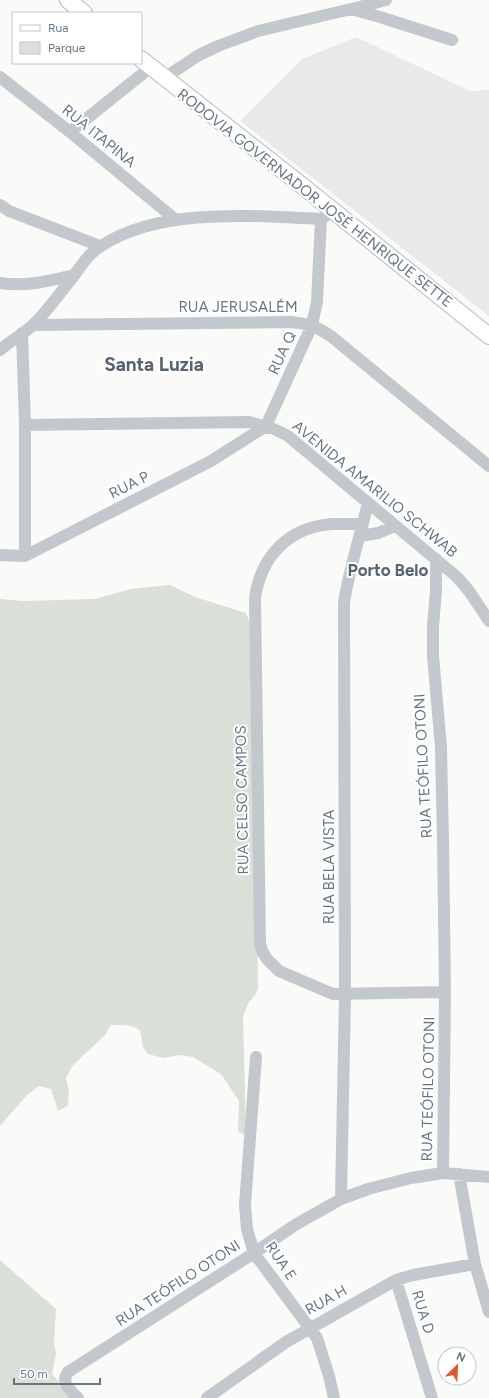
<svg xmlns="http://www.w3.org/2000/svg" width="489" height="1398" viewBox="0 0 489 1398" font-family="Figtree,sans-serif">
<rect width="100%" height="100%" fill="#fafaf8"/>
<path fill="#e8e9e9" d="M 356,37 L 470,91 L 489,90 L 489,316 L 240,121 L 302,59 Z"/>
<path fill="#dadfd7" d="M 170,585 L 195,597 L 246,613 L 252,629 L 258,989 L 255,995 L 249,1002 L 243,1016 L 246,1134 L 243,1134 L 238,1131 L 239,1101 L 221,1074 L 193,1057 L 180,1055 L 163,1058 L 148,1054 L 143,1047 L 140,1030 C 131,1024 122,1025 111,1025 L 104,1036 L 73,1065 L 66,1078 L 69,1092 L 68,1106 L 58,1111 L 51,1089 L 39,1086 L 27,1095 L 0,1126 L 0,599 L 23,601 L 95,599 L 131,589 Z
M 0,1260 L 56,1309 L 54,1341 L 56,1354 L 52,1374 L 73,1398 L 0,1398 Z"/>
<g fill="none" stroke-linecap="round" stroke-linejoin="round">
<defs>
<path id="major" d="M 68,0 L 84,13
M 141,59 L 300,184 L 489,336"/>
</defs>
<use href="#major" stroke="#b5babe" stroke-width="18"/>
<path stroke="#c3c8cc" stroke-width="12" d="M 352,9 L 386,0
M 0,77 L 70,132 L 176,220
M 164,78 L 199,55 L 218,46 L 258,31 L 351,9 L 380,17 L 452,40
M 70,132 L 151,67
M 0,205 L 9,211 L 100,246
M 0,283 C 26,287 49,281 74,275
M 33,325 L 291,322 C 309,324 318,327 332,337 L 489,466
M 22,333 L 25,425 L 25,556
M 0,350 C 10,341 24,334 34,324 C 48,310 60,293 73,277 C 81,266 89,253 101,246 C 161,207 253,216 321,219 L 327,215
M 25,425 L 249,422 L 274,429 L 288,436 L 457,577 L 469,591 L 489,621
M 363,524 C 353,524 343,524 332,524 C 289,527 261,556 255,598 L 260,943 L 262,951 L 267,959 L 279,971 L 333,994 L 445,992
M 360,536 L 378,533 L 395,526
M 0,555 L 25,556 L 211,461 L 266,426 L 312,325 L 317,302 L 321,219
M 436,559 L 436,590 L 433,627 L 433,656 L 441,747 L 443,840 L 445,992 L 443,1173
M 256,1057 L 245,1205 L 247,1229 L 254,1253 L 317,1338 L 329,1376 L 334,1398
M 459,1174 L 475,1264 L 489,1312
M 341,1199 L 345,995 L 344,603 C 349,569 360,537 368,503
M 396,1280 L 432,1398
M 78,1398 C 71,1391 60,1383 68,1372 L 254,1253 L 295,1225 L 341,1199 L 368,1189 L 411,1178 L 443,1173 L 489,1177
M 207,1398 L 286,1342 L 396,1280 L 413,1275 L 475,1264"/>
<use href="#major" stroke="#fff" stroke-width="16"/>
</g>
<g text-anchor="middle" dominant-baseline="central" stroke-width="4" stroke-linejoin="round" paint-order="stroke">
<g font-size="15" fill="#657683" stroke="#fff">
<text transform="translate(99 136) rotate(39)">RUA ITAPINA</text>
<text transform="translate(315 198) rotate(38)">RODOVIA GOVERNADOR JOSÉ HENRIQUE SETTE</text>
<text x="238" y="307">RUA JERUSALÉM</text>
<text transform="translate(282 353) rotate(-65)">RUA Q</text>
<text transform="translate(129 485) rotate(-27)">RUA P</text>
<text transform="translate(375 489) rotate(39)">AVENIDA AMARILIO SCHWAB</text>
<text transform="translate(423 766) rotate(-93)">RUA TEÓFILO OTONI</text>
<text transform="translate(242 800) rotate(-91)">RUA CELSO CAMPOS</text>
<text transform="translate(329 867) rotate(-90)">RUA BELA VISTA</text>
<text transform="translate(428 1089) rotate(-89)">RUA TEÓFILO OTONI</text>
<text transform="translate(281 1261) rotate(56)">RUA E</text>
<text transform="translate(178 1283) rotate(-33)">RUA TEÓFILO OTONI</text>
<text transform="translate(326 1300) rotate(-29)">RUA H</text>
<text transform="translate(423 1312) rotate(73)">RUA D</text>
</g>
<g font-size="17" font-weight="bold" fill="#57646e" stroke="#fff">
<text x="388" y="570">Porto Belo</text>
</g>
<g font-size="19" font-weight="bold" fill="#57646e" stroke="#fff">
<text x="154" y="364">Santa Luzia</text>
</g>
</g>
<rect x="12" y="12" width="130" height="52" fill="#ffffff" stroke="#c1c8cd"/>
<rect x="20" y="25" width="20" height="6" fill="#ffffff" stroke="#c1c8cd"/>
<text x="48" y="32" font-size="12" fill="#657683">Rua</text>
<rect x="20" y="42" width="20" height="12" fill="#dadfd7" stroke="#c1c8cd"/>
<text x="48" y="52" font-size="12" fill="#657683">Parque</text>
<g transform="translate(457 1366) rotate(24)"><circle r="19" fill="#ffffff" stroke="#c1c8cd"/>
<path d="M0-3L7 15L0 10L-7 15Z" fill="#e4572e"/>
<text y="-6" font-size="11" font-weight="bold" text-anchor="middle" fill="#657683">N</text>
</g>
<path d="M14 1378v6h86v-6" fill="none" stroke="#657683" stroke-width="2"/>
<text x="20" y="1378" font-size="12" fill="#657683" stroke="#ffffff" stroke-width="3" paint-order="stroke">50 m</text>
</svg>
